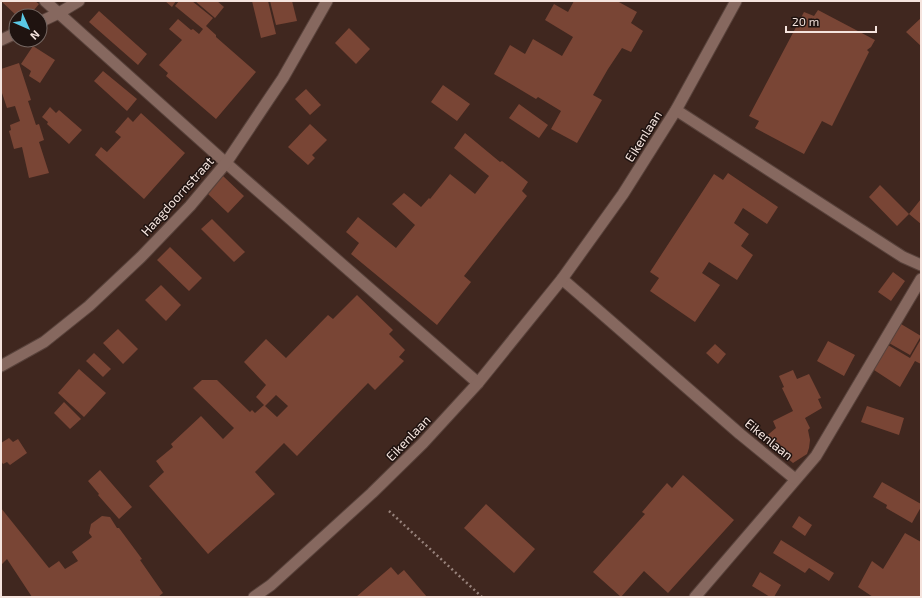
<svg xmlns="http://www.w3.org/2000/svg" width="922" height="598" viewBox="0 0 922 598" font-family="'Exo 2',sans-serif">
<rect width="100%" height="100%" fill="#40271f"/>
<path fill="#794535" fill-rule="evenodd" d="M 1,1 L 35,1 L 39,4 L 29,16 L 17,16 Z
M 165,1 L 176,1 L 172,7 Z
M 179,1 L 192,1 L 213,18 L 206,26 L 216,35 L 216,37 L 256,72 L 216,119 L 166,76 L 168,73 L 159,65 L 182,40 L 169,29 L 178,19 L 191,30 L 193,29 L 199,34 L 203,29 L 175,6 Z
M 195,1 L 217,1 L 224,7 L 215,18 Z
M 252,1 L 268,1 L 276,34 L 261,38 Z
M 270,1 L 292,1 L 297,21 L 276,25 Z
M 574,1 L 617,1 L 637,12 L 631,23 L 643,31 L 631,52 L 622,48 L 608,69 L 593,95 L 602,100 L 577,143 L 551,129 L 561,111 L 538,97 L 536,99 L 494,74 L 510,45 L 525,54 L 533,39 L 562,56 L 573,37 L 545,20 L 554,4 L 568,12 Z
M 818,10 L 875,40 L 871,47 L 867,50 L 869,52 L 832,126 L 822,121 L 804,154 L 755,128 L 759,121 L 749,116 L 804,12 L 814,16 Z
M 99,11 L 147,54 L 138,65 L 89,22 Z
M 921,18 L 921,46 L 906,32 Z
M 349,28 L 370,49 L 356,64 L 335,43 Z
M 33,46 L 55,60 L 40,83 L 29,76 L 31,71 L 21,64 Z
M 19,63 L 31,100 L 28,101 L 36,125 L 39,124 L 44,140 L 39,142 L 49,173 L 29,178 L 22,147 L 14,149 L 9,131 L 11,130 L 10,125 L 20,121 L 15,106 L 7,108 L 1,90 L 1,69 Z
M 103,71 L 137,99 L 127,111 L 94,81 Z
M 443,85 L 470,104 L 457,121 L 431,102 Z
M 306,89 L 321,105 L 310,115 L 295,99 Z
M 519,104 L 548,125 L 539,138 L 509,118 Z
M 50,107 L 56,113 L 59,110 L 82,130 L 69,144 L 47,124 L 48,122 L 42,117 Z
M 141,113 L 185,153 L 144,199 L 95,155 L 101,147 L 107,152 L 121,137 L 115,132 L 128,117 L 133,122 Z
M 310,124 L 327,140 L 312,155 L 315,158 L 308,165 L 288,147 Z
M 465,133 L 500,162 L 502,161 L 528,182 L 522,191 L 527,196 L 464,276 L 471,282 L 437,325 L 351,254 L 359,243 L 346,232 L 358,217 L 396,248 L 415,225 L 392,204 L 404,193 L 421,207 L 429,198 L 430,199 L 450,174 L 475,194 L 489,176 L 454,148 Z
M 728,173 L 778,207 L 767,224 L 743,208 L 734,223 L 749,234 L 741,246 L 753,255 L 737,280 L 709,262 L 702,273 L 720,285 L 695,322 L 650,291 L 659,278 L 650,272 L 714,174 L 723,180 Z
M 223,176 L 244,196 L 228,213 L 208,194 Z
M 880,185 L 909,214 L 897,226 L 869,197 Z
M 921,199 L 921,224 L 909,214 Z
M 212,219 L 245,252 L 234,262 L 201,229 Z
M 170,247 L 202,278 L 189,291 L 157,260 Z
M 893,272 L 905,281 L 891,301 L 878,292 Z
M 161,285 L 181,305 L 166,321 L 145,300 Z
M 357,295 L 393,330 L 389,334 L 405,350 L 399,357 L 404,361 L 375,390 L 368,383 L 297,456 L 284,443 L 255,472 L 275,494 L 208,554 L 149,486 L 164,472 L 156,461 L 173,447 L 171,444 L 201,416 L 223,439 L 234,428 L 193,388 L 202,380 L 217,380 L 250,412 L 252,410 L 255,413 L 264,405 L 256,397 L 266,385 L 244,362 L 266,339 L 286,358 L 328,315 L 333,319 ZM 276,395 L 288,406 L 277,417 L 265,406 Z
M 901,324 L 921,336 L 910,355 L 889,343 Z
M 118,329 L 138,349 L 123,364 L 103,343 Z
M 921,339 L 921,364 L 915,361 L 900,387 L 874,370 L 888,345 L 910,358 Z
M 828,341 L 855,355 L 844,376 L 817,361 Z
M 715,344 L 726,354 L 718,364 L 706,353 Z
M 94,353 L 111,369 L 103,377 L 86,361 Z
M 79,369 L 106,393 L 84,417 L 58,393 Z
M 793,370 L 797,379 L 809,374 L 821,398 L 818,399 L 822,408 L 805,418 L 810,428 L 808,430 L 810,440 L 809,448 L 807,454 L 793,463 L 764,438 L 776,428 L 773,421 L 793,411 L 782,388 L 784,387 L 779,376 Z
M 64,402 L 81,419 L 70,429 L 54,413 Z
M 867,406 L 904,418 L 899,435 L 861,422 Z
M 9,438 L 13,442 L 18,439 L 27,453 L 10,465 L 7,462 L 3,464 L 1,461 L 1,443 Z
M 100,470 L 132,507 L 119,519 L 98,495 L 99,494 L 88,481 Z
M 683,475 L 734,520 L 668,593 L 644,571 L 621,597 L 593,572 L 645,514 L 642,512 L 667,483 L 672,488 Z
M 882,482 L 921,504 L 921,507 L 912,523 L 886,508 L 887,505 L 873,497 Z
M 486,504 L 535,549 L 514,573 L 464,528 Z
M 1,508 L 49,568 L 59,561 L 65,569 L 78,561 L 72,552 L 92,537 L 89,533 L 91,524 L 102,516 L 110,517 L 117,528 L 119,528 L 142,559 L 140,560 L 163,593 L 158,597 L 32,597 L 7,559 L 1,565 Z
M 799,516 L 812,525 L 805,536 L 792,527 Z
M 905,533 L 921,542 L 921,597 L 873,597 L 858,587 L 872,561 L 883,569 Z
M 781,540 L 834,573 L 829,581 L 809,568 L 805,573 L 773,553 Z
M 391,567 L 398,575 L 404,570 L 427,597 L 356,597 Z
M 760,572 L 781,585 L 774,597 L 770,597 L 752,586 Z"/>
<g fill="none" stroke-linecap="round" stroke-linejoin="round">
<defs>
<path id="service" d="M 45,1 L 226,163 L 478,383
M 40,22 L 59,13 L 79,1
M 1,40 L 16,33
M 676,110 L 903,257 L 921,265
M 562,279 L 584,298
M 695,597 L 816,456 L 921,279"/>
<path id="minor" d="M 584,298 L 740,434 L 795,479
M 1,366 L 44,342 L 89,306 L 141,257 L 190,206 L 226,163 L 283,78 L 327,1
M 254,597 L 271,585 L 372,493 L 423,443 L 478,383 L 562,279 L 623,194 L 676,110 L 736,1"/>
</defs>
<use href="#service" stroke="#58423b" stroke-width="13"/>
<use href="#minor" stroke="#58423b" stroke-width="13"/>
<path stroke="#97827b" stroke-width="2.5" stroke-dasharray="2 3" stroke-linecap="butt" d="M 389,511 L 482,597"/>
<use href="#service" stroke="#86685f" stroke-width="11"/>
<use href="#minor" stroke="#86685f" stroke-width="11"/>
</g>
<g text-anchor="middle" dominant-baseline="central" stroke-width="3" stroke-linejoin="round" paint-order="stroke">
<g font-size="13" fill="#f5e4de" stroke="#1f1310">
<text transform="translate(643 136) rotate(-58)">Eikenlaan</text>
<text transform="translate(177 196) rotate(-48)">Haagdoornstraat</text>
<text transform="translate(408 438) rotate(-46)">Eikenlaan</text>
<text transform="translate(769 439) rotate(39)">Eikenlaan</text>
</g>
</g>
<rect width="922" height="598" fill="none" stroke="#f5e4de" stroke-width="4"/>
<g transform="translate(28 28) rotate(135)"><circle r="19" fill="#1f1310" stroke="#756762"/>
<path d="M0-3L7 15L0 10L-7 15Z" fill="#5ac8e5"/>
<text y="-6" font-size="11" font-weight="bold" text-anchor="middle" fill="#f5e4de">N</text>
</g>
<path d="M786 26v6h90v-6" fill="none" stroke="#f5e4de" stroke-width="2"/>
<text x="792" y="26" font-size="12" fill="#f5e4de" stroke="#1f1310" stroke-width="3" paint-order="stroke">20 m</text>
</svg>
